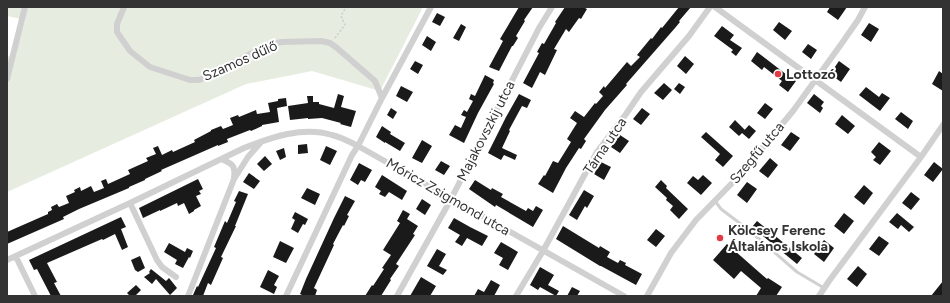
<svg xmlns="http://www.w3.org/2000/svg" width="950" height="303" viewBox="0 0 950 303" font-family="Figtree,sans-serif">
<rect width="100%" height="100%" fill="#fff"/>
<path fill="#e6ecdf" d="M 7,7 L 423,7 L 380,91 L 312,71 L 246,84 L 7,192 L 7,56 L 11,57 L 21,19 L 7,16 Z"/>
<path fill="#1a1a1a" d="M 519,7 L 533,7 L 524,20 L 525,21 L 516,36 L 518,38 L 513,46 L 512,46 L 499,71 L 489,67 L 503,41 L 500,39 Z
M 565,7 L 583,7 L 587,9 L 581,19 L 579,18 L 569,32 L 566,29 L 554,49 L 557,50 L 545,75 L 540,72 L 532,88 L 523,83 L 539,53 L 537,52 L 542,43 L 544,44 L 556,23 L 555,22 Z
M 679,7 L 691,7 L 679,21 L 680,22 L 675,28 L 626,84 L 627,85 L 605,110 L 584,139 L 586,141 L 581,149 L 579,148 L 566,168 L 553,193 L 538,184 L 544,175 L 545,176 L 553,161 L 558,163 L 571,142 L 567,139 L 577,123 L 570,118 L 575,111 L 584,117 L 595,103 L 596,104 L 603,96 L 599,92 L 604,86 L 605,88 L 627,62 L 631,66 L 640,57 L 637,55 L 651,38 L 652,39 L 661,27 L 662,28 Z
M 830,7 L 847,7 L 838,20 L 827,12 Z
M 437,13 L 445,17 L 440,26 L 432,22 Z
M 779,22 L 792,31 L 785,40 L 773,30 Z
M 869,23 L 879,29 L 871,42 L 861,35 Z
M 461,24 L 466,27 L 459,41 L 453,38 Z
M 722,26 L 734,35 L 730,40 L 742,48 L 736,56 L 731,52 L 733,50 L 714,36 Z
M 427,36 L 436,42 L 431,51 L 422,45 Z
M 808,44 L 817,50 L 811,59 L 802,52 Z
M 757,52 L 787,75 L 787,74 L 796,81 L 788,92 L 779,85 L 782,81 L 764,67 L 762,70 L 751,61 Z
M 685,56 L 694,64 L 686,74 L 677,66 Z
M 415,61 L 423,65 L 418,74 L 410,69 Z
M 839,61 L 850,69 L 841,82 L 830,74 Z
M 939,71 L 943,74 L 943,91 L 932,84 Z
M 485,75 L 494,80 L 493,83 L 494,84 L 478,113 L 464,143 L 449,135 L 455,125 L 461,128 L 466,117 L 461,115 L 464,110 L 467,112 L 473,101 L 469,99 L 471,94 L 475,96 Z
M 664,83 L 672,90 L 663,100 L 654,93 Z
M 679,83 L 685,87 L 680,94 L 674,89 Z
M 401,86 L 413,92 L 407,102 L 396,96 Z
M 866,87 L 879,97 L 882,93 L 890,98 L 880,111 L 859,95 Z
M 338,94 L 344,96 L 341,107 L 356,111 L 351,127 L 340,124 L 341,123 L 322,118 L 308,119 L 308,118 L 290,120 L 288,106 L 308,103 L 307,96 L 313,96 L 313,102 L 319,102 L 319,104 L 334,108 Z
M 519,94 L 531,100 L 527,108 L 522,106 L 509,130 L 510,131 L 502,148 L 517,155 L 515,160 L 504,155 L 501,160 L 488,153 L 506,117 Z
M 814,94 L 824,102 L 821,106 L 823,108 L 820,113 L 807,103 Z
M 286,98 L 287,106 L 277,108 L 279,122 L 262,125 L 262,126 L 251,131 L 250,130 L 227,139 L 228,142 L 218,146 L 218,145 L 193,156 L 161,170 L 162,171 L 145,179 L 145,180 L 129,187 L 129,188 L 79,209 L 63,217 L 64,219 L 7,244 L 7,232 L 48,214 L 48,212 L 52,210 L 51,207 L 57,204 L 59,207 L 69,203 L 66,196 L 75,192 L 74,190 L 80,187 L 81,191 L 91,186 L 94,192 L 104,188 L 101,181 L 106,179 L 108,184 L 130,174 L 128,170 L 148,161 L 146,158 L 156,154 L 153,148 L 158,146 L 162,155 L 172,150 L 173,152 L 195,142 L 194,140 L 211,131 L 211,130 L 221,126 L 223,129 L 233,125 L 230,118 L 238,115 L 239,117 L 256,110 L 257,114 L 270,112 L 268,103 L 278,101 L 278,99 Z
M 765,103 L 773,109 L 765,119 L 757,113 Z
M 391,108 L 397,112 L 393,119 L 387,115 Z
M 642,108 L 650,114 L 641,125 L 633,119 Z
M 901,112 L 913,121 L 908,129 L 895,119 Z
M 842,115 L 855,126 L 848,134 L 835,124 Z
M 735,120 L 745,130 L 739,136 L 729,127 Z
M 749,125 L 756,131 L 749,139 L 742,133 Z
M 382,126 L 391,132 L 390,134 L 405,143 L 400,151 L 385,142 L 385,143 L 376,137 Z
M 706,132 L 733,156 L 723,167 L 715,160 L 720,154 L 701,137 Z
M 791,132 L 800,138 L 790,151 L 781,145 Z
M 620,135 L 629,141 L 620,153 L 611,147 Z
M 422,140 L 432,146 L 422,163 L 412,158 Z
M 879,142 L 891,151 L 880,165 L 873,160 L 876,157 L 871,152 Z
M 307,144 L 308,153 L 298,154 L 298,145 Z
M 326,146 L 337,151 L 330,165 L 320,160 Z
M 284,148 L 286,157 L 280,160 L 276,151 Z
M 265,156 L 272,164 L 264,171 L 257,164 Z
M 770,158 L 778,165 L 768,178 L 759,171 Z
M 441,161 L 450,166 L 444,175 L 435,170 Z
M 601,162 L 611,167 L 604,180 L 594,174 Z
M 934,162 L 943,169 L 933,182 L 924,175 Z
M 359,163 L 372,170 L 365,182 L 361,180 L 358,185 L 350,180 Z
M 249,173 L 260,181 L 254,189 L 243,182 Z
M 382,175 L 407,191 L 402,200 L 389,192 L 385,197 L 379,194 L 381,191 L 375,187 Z
M 703,175 L 712,183 L 701,195 L 687,183 L 693,176 L 698,180 Z
M 198,179 L 203,189 L 199,191 L 201,194 L 196,196 L 201,206 L 194,210 L 194,211 L 189,214 L 184,203 L 178,206 L 177,203 L 160,211 L 160,210 L 143,218 L 139,208 Z
M 475,180 L 491,190 L 492,188 L 503,194 L 501,197 L 526,211 L 528,208 L 533,211 L 536,206 L 543,210 L 533,227 L 496,205 L 495,207 L 469,189 Z
M 661,180 L 667,186 L 666,188 L 688,209 L 679,219 L 670,210 L 673,206 L 666,200 L 667,198 L 655,187 Z
M 747,182 L 757,189 L 747,203 L 737,195 Z
M 864,185 L 873,193 L 864,205 L 854,197 Z
M 307,188 L 320,194 L 315,205 L 301,198 Z
M 584,190 L 594,196 L 587,208 L 585,206 L 577,220 L 569,215 Z
M 239,191 L 248,194 L 235,226 L 236,226 L 221,257 L 223,258 L 211,285 L 208,283 L 203,296 L 193,295 L 197,286 L 198,287 L 216,248 L 214,247 L 225,221 L 227,223 L 236,202 L 234,201 Z
M 911,192 L 920,199 L 911,210 L 902,203 Z
M 345,196 L 355,201 L 347,215 L 349,216 L 344,226 L 343,225 L 333,244 L 334,245 L 314,288 L 317,290 L 315,296 L 304,296 L 300,294 L 306,279 L 334,218 Z
M 422,199 L 431,205 L 425,215 L 416,209 Z
M 403,210 L 410,214 L 407,219 L 418,226 L 413,234 L 415,235 L 396,264 L 399,266 L 390,279 L 391,280 L 381,296 L 365,296 L 372,285 L 373,286 L 384,269 L 382,268 L 391,255 L 383,250 L 400,223 L 397,221 Z
M 295,212 L 308,219 L 305,225 L 303,224 L 298,233 L 291,229 L 295,220 L 292,218 Z
M 844,213 L 854,221 L 844,234 L 834,226 Z
M 897,213 L 914,227 L 909,232 L 901,225 L 898,229 L 889,222 Z
M 121,217 L 126,227 L 121,229 L 128,247 L 122,250 L 115,234 L 103,240 L 102,239 L 47,263 L 57,282 L 54,283 L 61,296 L 51,296 L 37,269 L 34,270 L 29,260 Z
M 454,218 L 470,227 L 488,236 L 482,246 L 467,238 L 462,246 L 455,242 L 460,235 L 448,228 Z
M 757,221 L 802,258 L 797,264 L 752,227 Z
M 563,226 L 599,248 L 600,246 L 610,252 L 607,257 L 618,263 L 620,260 L 626,263 L 625,265 L 642,274 L 636,285 L 601,266 L 600,266 L 556,239 Z
M 656,229 L 665,236 L 656,247 L 647,240 Z
M 879,236 L 889,243 L 879,256 L 869,249 Z
M 824,240 L 834,248 L 824,262 L 814,254 Z
M 280,241 L 294,248 L 286,263 L 273,257 Z
M 501,242 L 518,252 L 508,270 L 499,265 L 503,258 L 494,253 Z
M 169,243 L 185,252 L 187,248 L 193,251 L 190,258 L 189,257 L 183,268 L 175,264 L 177,260 L 164,252 Z
M 727,244 L 767,279 L 768,278 L 782,287 L 776,296 L 756,296 L 761,288 L 741,271 L 734,279 L 713,260 Z
M 437,249 L 446,254 L 439,266 L 447,270 L 443,275 L 427,266 Z
M 140,256 L 145,268 L 138,272 L 135,270 L 131,260 Z
M 858,266 L 867,274 L 857,287 L 847,279 Z
M 540,267 L 554,275 L 548,285 L 559,291 L 556,296 L 540,287 L 538,290 L 530,285 Z
M 151,269 L 166,281 L 169,278 L 177,288 L 170,295 L 156,279 L 152,284 L 144,277 L 150,273 L 149,272 Z
M 268,270 L 279,276 L 274,285 L 277,287 L 274,294 L 260,287 Z
M 421,277 L 436,286 L 430,296 L 410,296 Z
M 491,280 L 500,285 L 494,296 L 474,296 L 478,289 L 484,292 Z
M 943,281 L 943,296 L 931,296 Z
M 136,285 L 141,290 L 135,296 L 130,296 L 127,293 Z
M 572,287 L 580,291 L 577,296 L 567,296 Z"/>
<g fill="none" stroke-linecap="round" stroke-linejoin="round">
<path stroke="#cdcdcd" stroke-width="1.5" stroke-dasharray="2 2" stroke-linecap="butt" d="M 335,38 L 345,25 L 341,16 L 346,7"/>
<path stroke="#d0d0d0" stroke-width="3" d="M 715,201 L 721,209 L 750,231 L 797,272 L 824,288"/>
<path stroke="#d0d0d0" stroke-width="6" d="M 124,7 L 117,24 L 117,32 L 130,51 L 150,67 L 190,80 L 199,80 L 209,76 L 256,51 L 270,44 L 282,42 L 321,41 L 330,43 L 337,48 L 375,81 L 382,98
M 715,7 L 921,157
M 7,79 L 25,7
M 221,159 C 231,163 236,165 234,177
M 130,203 L 157,260 L 162,267 L 176,277
M 16,257 L 35,296
M 7,260 L 130,203 L 244,148 C 272,137 303,126 332,135 C 341,137 350,142 358,146 L 624,296
M 188,296 L 194,281 L 234,179 L 248,157 L 261,142
M 286,296 L 352,155 L 358,146 L 382,98 L 431,7
M 397,296 L 451,199 L 539,28 L 552,7
M 516,296 L 543,251 L 597,152 L 626,114 L 641,92 L 689,36 L 710,7
M 647,296 L 671,253 L 696,220 L 739,176 L 793,111 L 842,43 L 858,20 L 865,7
M 819,296 L 829,281 L 921,157 L 943,125"/>
</g>
<g fill="#e63946" stroke="#fff" stroke-width="1.5">
<circle cx="778" cy="74" r="4"/>
<circle cx="720" cy="238" r="4"/>
</g>
<g text-anchor="middle" dominant-baseline="central" stroke-width="4" stroke-linejoin="round" paint-order="stroke">
<g font-size="14" fill="#333" stroke="#fff">
<text transform="translate(240 61) rotate(-24)">Szamos dűlő</text>
<text transform="translate(486 131) rotate(-63)">Majakovszkij utca</text>
<text transform="translate(605 146) rotate(-56)">Tárna utca</text>
<text transform="translate(757 153) rotate(-50)">Szegfű utca</text>
<text transform="translate(448 197) rotate(30)">Móricz Zsigmond utca</text>
</g>
<g font-size="14" font-weight="bold" fill="#333" stroke="#fff" text-anchor="start">
<text x="786" y="74">Lottozó</text>
<text x="728" y="230">Kölcsey Ferenc<tspan x="728" dy="16">Általános Iskola</tspan></text>
</g>
</g>
<rect width="950" height="303" fill="none" stroke="#333333" stroke-width="16"/>
</svg>
